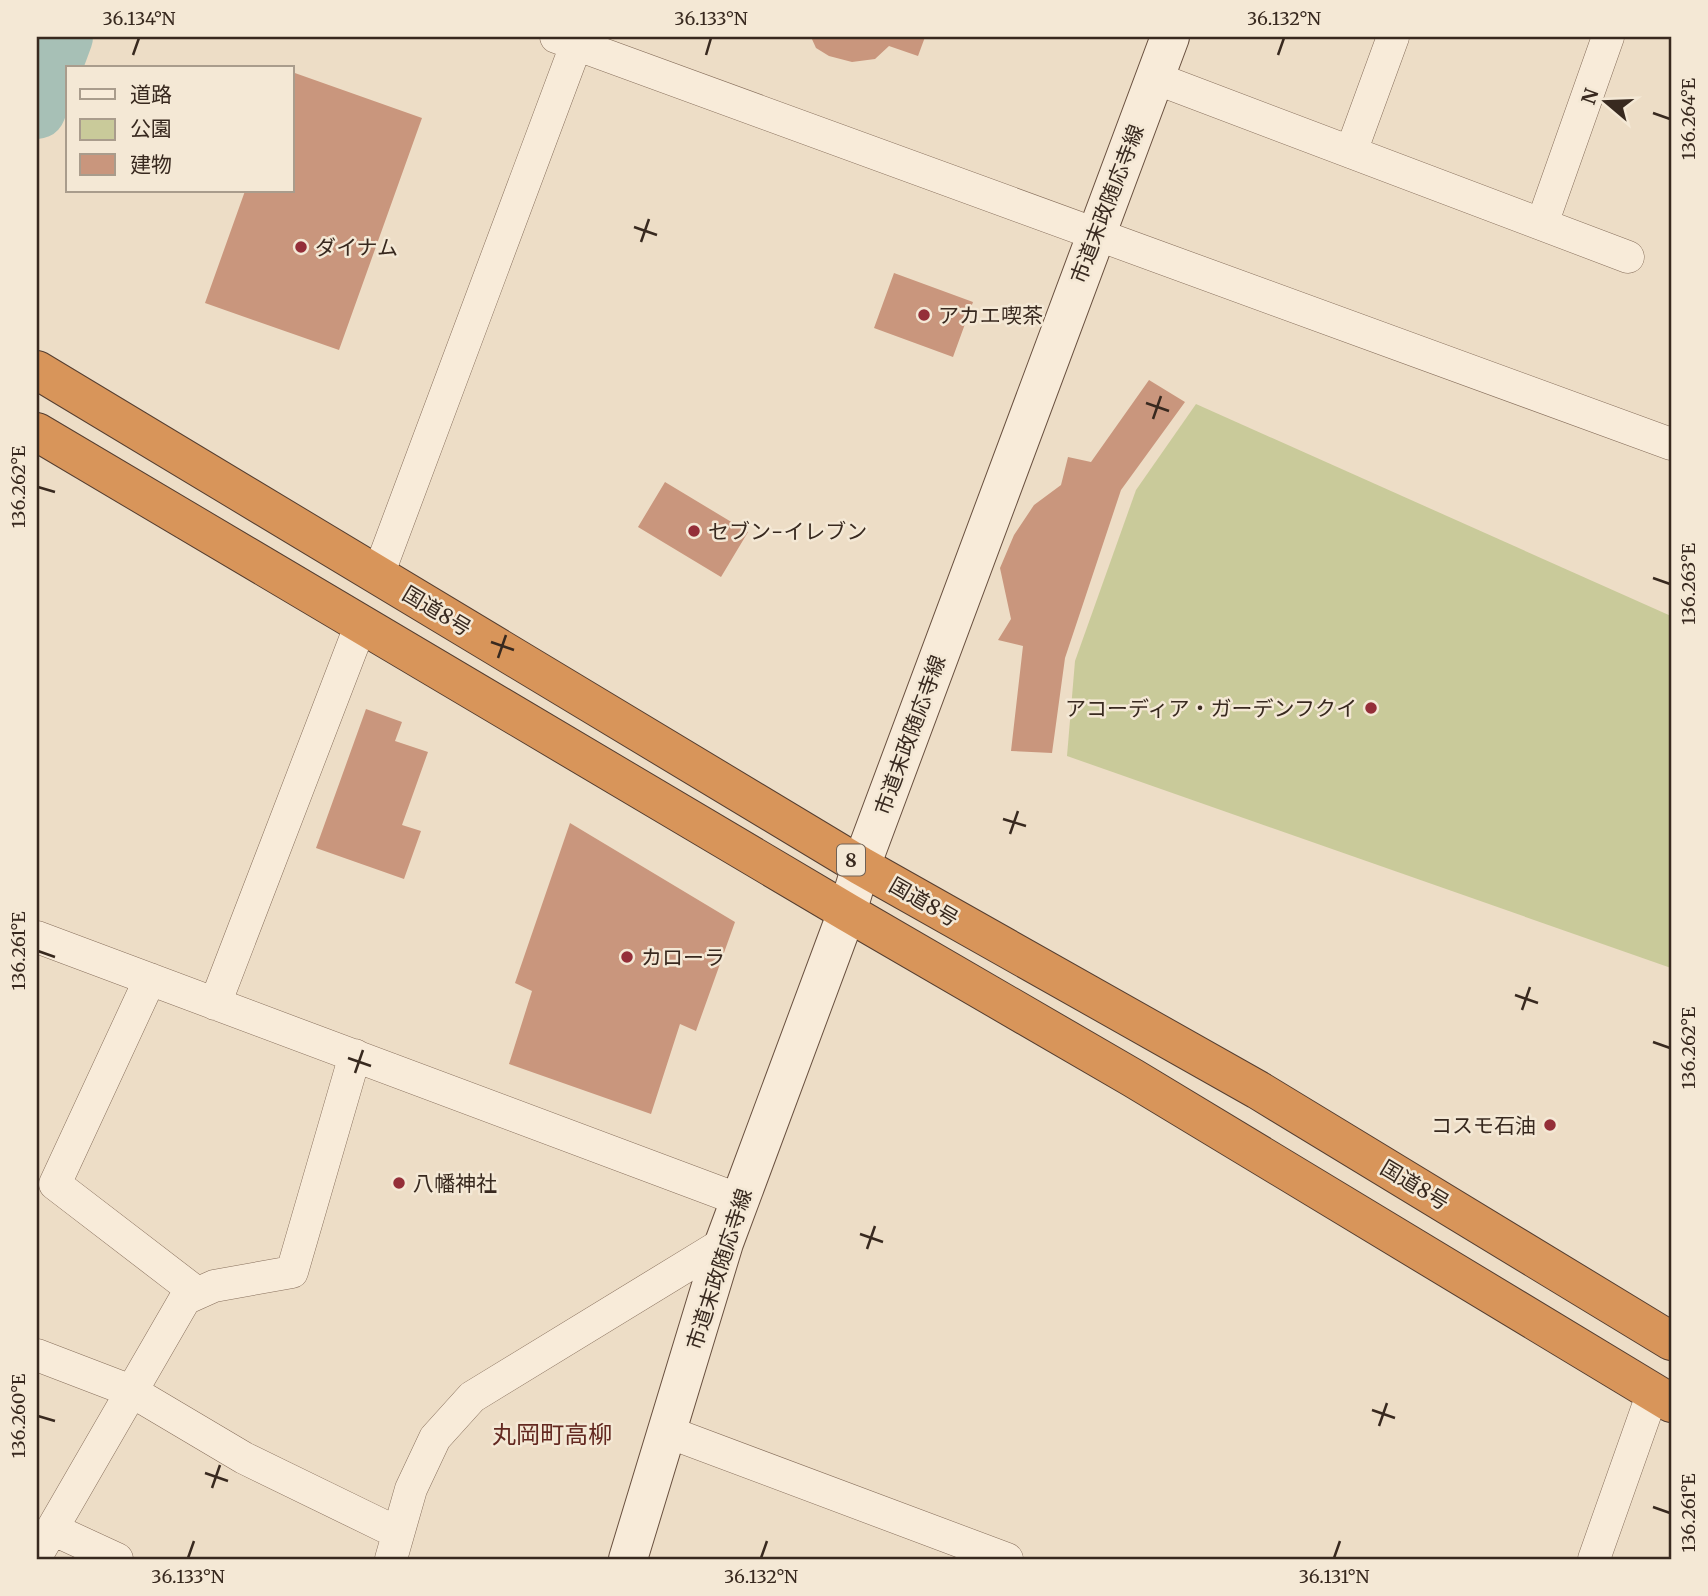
<svg xmlns="http://www.w3.org/2000/svg" width="1708" height="1596" viewBox="0 0 1708 1596" font-family="Merriweather,'Noto Sans JP',serif">
<rect width="100%" height="100%" fill="#edddc6"/>
<path fill="#c9ca9a" d="M 1196,404 L 1671,616 L 1671,968 L 1067,756 L 1075,661 L 1136,490 Z"/>
<g fill="none" stroke-linecap="round" stroke-linejoin="round">
<path stroke="#a7c0b6" stroke-width="58" d="M 37,110 L 64,37"/>
</g>
<path fill="#c9967d" d="M 811,37 L 925,37 L 918,56 L 889,46 L 875,59 L 852,62 L 829,56 L 816,48 Z
M 292,72 L 422,118 L 339,350 L 205,303 L 245,191 L 292,191 Z
M 894,273 L 973,302 L 953,357 L 874,328 Z
M 1149,380 L 1185,402 L 1121,490 L 1065,658 L 1052,753 L 1011,751 L 1023,646 L 998,640 L 1011,619 L 1000,568 L 1014,535 L 1034,505 L 1061,485 L 1068,457 L 1091,462 Z
M 665,482 L 748,532 L 721,577 L 638,527 Z
M 366,709 L 402,722 L 395,741 L 428,752 L 402,825 L 421,831 L 404,879 L 316,848 Z
M 570,823 L 735,922 L 696,1031 L 680,1024 L 651,1114 L 509,1064 L 532,991 L 515,983 Z"/>
<g fill="none" stroke-linecap="round" stroke-linejoin="round">
<defs>
<path id="street" d="M 556,37 L 1671,444
M 1155,78 L 1628,257
M 1351,152 L 1393,37
M 1542,224 L 1608,37
M 378,575 L 579,37
M 37,937 L 740,1200
M 150,979 L 55,1184 L 197,1293
M 215,1004 L 361,624
M 37,1355 L 131,1391 L 244,1458 L 398,1533
M 668,1432 L 1007,1559
M 52,1529 L 117,1559
M 37,1555 L 185,1299 L 214,1286 L 292,1272 L 355,1055
M 391,1559 L 411,1489 L 435,1438 L 472,1397 L 724,1243
M 1594,1559 L 1653,1392"/>
<path id="secondary" d="M 628,1559 L 724,1243 L 847,912 L 861,866 L 1170,37"/>
<path id="highway" d="M 37,370 L 861,866 L 1258,1090 L 1671,1341
M 37,432 L 847,912 L 1133,1078 L 1671,1403"/>
</defs>
<use href="#street" stroke="#876f5c" stroke-width="33"/>
<use href="#secondary" stroke="#69503f" stroke-width="40"/>
<use href="#highway" stroke="#553e30" stroke-width="40"/>
<use href="#street" stroke="#f8ebd9" stroke-width="32"/>
<use href="#secondary" stroke="#f8ebd9" stroke-width="38"/>
<use href="#highway" stroke="#d8955a" stroke-width="38"/>
</g>
<path fill="none" stroke="#38291f" stroke-width="2.5" d="M 133,55 L 139,38M 706,55 L 711,38M 1278,55 L 1284,38M 1653,113 L 1670,119M 634,227 L 657,235M 641,242 L 649,219M 1146,403 L 1169,411M 1153,419 L 1161,396M 38,487 L 55,492M 1653,578 L 1670,584M 491,642 L 514,650M 498,658 L 506,635M 1003,819 L 1026,826M 1010,834 L 1018,811M 38,951 L 55,957M 1515,995 L 1538,1003M 1522,1010 L 1530,987M 1653,1042 L 1670,1048M 348,1058 L 371,1066M 355,1073 L 363,1050M 860,1234 L 883,1242M 867,1249 L 875,1226M 1372,1410 L 1395,1418M 38,1416 L 55,1421M 1379,1426 L 1387,1403M 205,1473 L 228,1481M 212,1488 L 220,1465M 1653,1507 L 1670,1513M 188,1558 L 194,1541M 761,1558 L 767,1541M 1334,1558 L 1340,1541"/>
<g fill="#942e38" stroke="#f4e8d5" stroke-width="2.5">
<circle cx="301" cy="247" r="7"/>
<circle cx="924" cy="315" r="7"/>
<circle cx="694" cy="531" r="7"/>
<circle cx="1371" cy="708" r="7"/>
<circle cx="627" cy="957" r="7"/>
<circle cx="1550" cy="1125" r="7"/>
<circle cx="399" cy="1183" r="7"/>
</g>
<g text-anchor="middle" dominant-baseline="central" stroke-width="5" stroke-linejoin="round" paint-order="stroke">
<rect fill="#f4e8d5" stroke="#706256" stroke-width="2" x="837" y="844.5" width="28" height="31" rx="5"/>
<g font-size="19" font-weight="bold" fill="#38291f">
<text x="851" y="860">8</text>
</g>
<g font-size="21" fill="#38291f" stroke="#f4e8d5">
<text transform="translate(1107 204) rotate(-69)">市道末政随応寺線</text>
<text transform="translate(437 611) rotate(31)">国道8号</text>
<text transform="translate(910 735) rotate(-70)">市道末政随応寺線</text>
<text transform="translate(924 902) rotate(30)">国道8号</text>
<text transform="translate(1415 1185) rotate(31)">国道8号</text>
<text transform="translate(719 1269) rotate(-72)">市道末政随応寺線</text>
</g>
<g font-size="21" fill="#38291f" stroke="#f4e8d5" text-anchor="start">
<text x="315" y="247">ダイナム</text>
<text x="938" y="315">アカエ喫茶</text>
<text x="708" y="531">セブン-イレブン</text>
<text x="1357" y="708" text-anchor="end">アコーディア・ガーデンフクイ</text>
<text x="641" y="957">カローラ</text>
<text x="1536" y="1125" text-anchor="end">コスモ石油</text>
<text x="413" y="1183">八幡神社</text>
</g>
<g font-size="24" fill="#632820" stroke="#f4e8d5">
<text x="552" y="1434">丸岡町高柳</text>
</g>
</g>
<rect width="1708" height="1596" fill="none" stroke="#f4e8d5" stroke-width="77"/>
<rect x="66" y="66" width="228" height="126" fill="#f4e8d5" stroke="#a99c8c" stroke-width="2"/>
<rect x="80" y="89" width="35" height="10" fill="#f8ebd9" stroke="#a99c8c" stroke-width="2"/>
<text x="130" y="102" font-size="21" fill="#38291f">道路</text>
<rect x="80" y="119" width="35" height="21" fill="#c9ca9a" stroke="#a99c8c" stroke-width="2"/>
<text x="130" y="136" font-size="21" fill="#38291f">公園</text>
<rect x="80" y="154" width="35" height="21" fill="#c9967d" stroke="#a99c8c" stroke-width="2"/>
<text x="130" y="172" font-size="21" fill="#38291f">建物</text>
<g transform="translate(1606 102) rotate(289)" stroke="#f4e8d5" stroke-width="5" paint-order="stroke">
<path d="M0-5L12 26L0 18L-12 26Z" fill="#38291f"/>
<text y="-10" font-size="19" font-weight="bold" text-anchor="middle" fill="#38291f">N</text>
</g>
<rect x="38" y="38" width="1632" height="1520" fill="none" stroke="#38291f" stroke-width="2.5"/>
<g font-size="18" text-anchor="middle" fill="#38291f">
<text x="139" y="25">36.134°N</text>
<text x="711" y="25">36.133°N</text>
<text x="1284" y="25">36.132°N</text>
<text transform="translate(1689 119) rotate(-90)" y="6">136.264°E</text>
<text transform="translate(19 487) rotate(-90)" y="6">136.262°E</text>
<text transform="translate(1689 584) rotate(-90)" y="6">136.263°E</text>
<text transform="translate(19 951) rotate(-90)" y="6">136.261°E</text>
<text transform="translate(1689 1048) rotate(-90)" y="6">136.262°E</text>
<text transform="translate(19 1416) rotate(-90)" y="6">136.260°E</text>
<text transform="translate(1689 1513) rotate(-90)" y="6">136.261°E</text>
<text x="188" y="1583">36.133°N</text>
<text x="761" y="1583">36.132°N</text>
<text x="1334" y="1583">36.131°N</text>
</g>
</svg>
